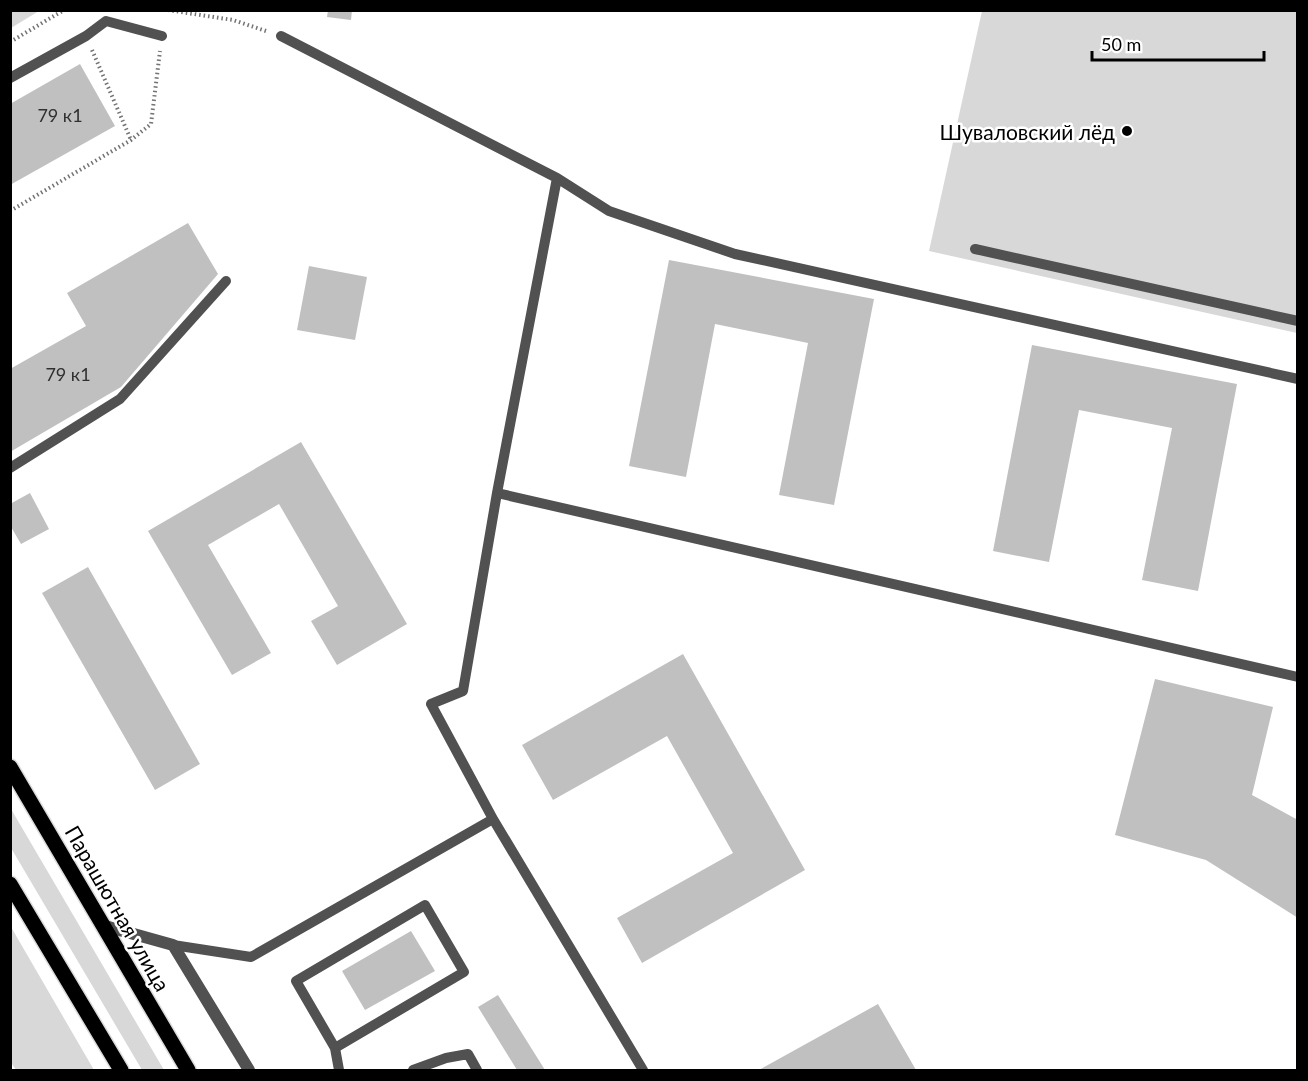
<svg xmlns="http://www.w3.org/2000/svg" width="1308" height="1081" viewBox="0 0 1308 1081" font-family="Lato,sans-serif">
<rect width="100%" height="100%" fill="#fff"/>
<path fill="#d8d8d8" d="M 11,10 L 39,10 L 39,11 L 11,28 Z
M 982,11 L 1297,11 L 1297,333 L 929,251 Z
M 11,809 L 164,1070 L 142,1070 L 11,848 Z
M 10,927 L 11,927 L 94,1070 L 16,1070 L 10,1061 Z"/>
<path fill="#c0c0c0" d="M 328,10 L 352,10 L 351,20 L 327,17 Z
M 80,64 L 115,126 L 10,185 L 10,104 Z
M 188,223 L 218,274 L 121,387 L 10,452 L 10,369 L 86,326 L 67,293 Z
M 669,260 L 874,299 L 834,505 L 779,495 L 808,343 L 715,324 L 686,477 L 629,466 Z
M 309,266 L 367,277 L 355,340 L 297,330 Z
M 1032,345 L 1237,384 L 1198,591 L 1142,580 L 1172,428 L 1079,410 L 1049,562 L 993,551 Z
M 301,442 L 407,624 L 337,665 L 311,621 L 338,606 L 279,504 L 208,545 L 271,653 L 232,675 L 148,531 Z
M 30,493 L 49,529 L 21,544 L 10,525 L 10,504 Z
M 88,567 L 200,764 L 155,790 L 42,593 Z
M 683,654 L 805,870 L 642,963 L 617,918 L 733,853 L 667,736 L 553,800 L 522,745 Z
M 1155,679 L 1273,707 L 1252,795 L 1298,820 L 1298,918 L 1206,860 L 1115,835 Z
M 411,931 L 435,971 L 365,1010 L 342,971 Z
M 498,995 L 545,1070 L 517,1070 L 478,1007 Z
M 878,1004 L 916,1070 L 759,1070 Z"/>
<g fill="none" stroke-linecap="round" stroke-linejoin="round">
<defs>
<path id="primary" d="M 10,767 L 188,1070
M 10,884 L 121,1070"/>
</defs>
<use href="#primary" stroke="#dbdbdb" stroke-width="18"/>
<path stroke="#737373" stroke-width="4" stroke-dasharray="1.5 3" stroke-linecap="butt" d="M 168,10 L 233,20 L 266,31
M 10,42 L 64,10
M 92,50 L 131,140
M 10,211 L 131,140 L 151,124 L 160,51"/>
<path stroke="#515151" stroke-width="10" d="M 281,36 L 557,178 L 609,211 L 735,254 L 1298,379
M 10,78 L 86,36 L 106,21 L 162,36
M 557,178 L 497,493 L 463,691 L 431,704 L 493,819 L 643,1070
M 975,249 L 1298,321
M 10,468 L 120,399 L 226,281
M 497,493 L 1298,677
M 173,945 L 251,957 L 493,819
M 335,1048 L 464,972 L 425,905 L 296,981 L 335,1048 L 339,1070
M 413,1070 L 446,1058 L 468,1054 L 477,1070"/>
<path stroke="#515151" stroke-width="12" d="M 105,926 L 173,945 L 249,1070"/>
<use href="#primary" stroke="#000" stroke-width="15"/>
</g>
<circle fill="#000" stroke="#fff" stroke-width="2" cx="1127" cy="131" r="6"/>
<g text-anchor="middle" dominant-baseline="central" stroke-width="5" stroke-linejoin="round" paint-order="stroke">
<g font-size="18" fill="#303030">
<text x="60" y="115">79 к1</text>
<text x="68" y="374">79 к1</text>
</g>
<g font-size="21" fill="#000" stroke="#fff" text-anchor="end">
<text x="1115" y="131">Шуваловский лёд</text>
</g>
<g font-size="21" fill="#000" stroke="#fff">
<text transform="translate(118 908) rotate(60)">Парашютная улица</text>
</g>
</g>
<rect width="1308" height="1081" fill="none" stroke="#000000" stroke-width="24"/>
<path d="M1092 51v9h172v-9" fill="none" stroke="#000000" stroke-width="3"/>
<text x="1101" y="51" font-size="18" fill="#000000" stroke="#ffffff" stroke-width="4.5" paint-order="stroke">50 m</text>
</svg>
